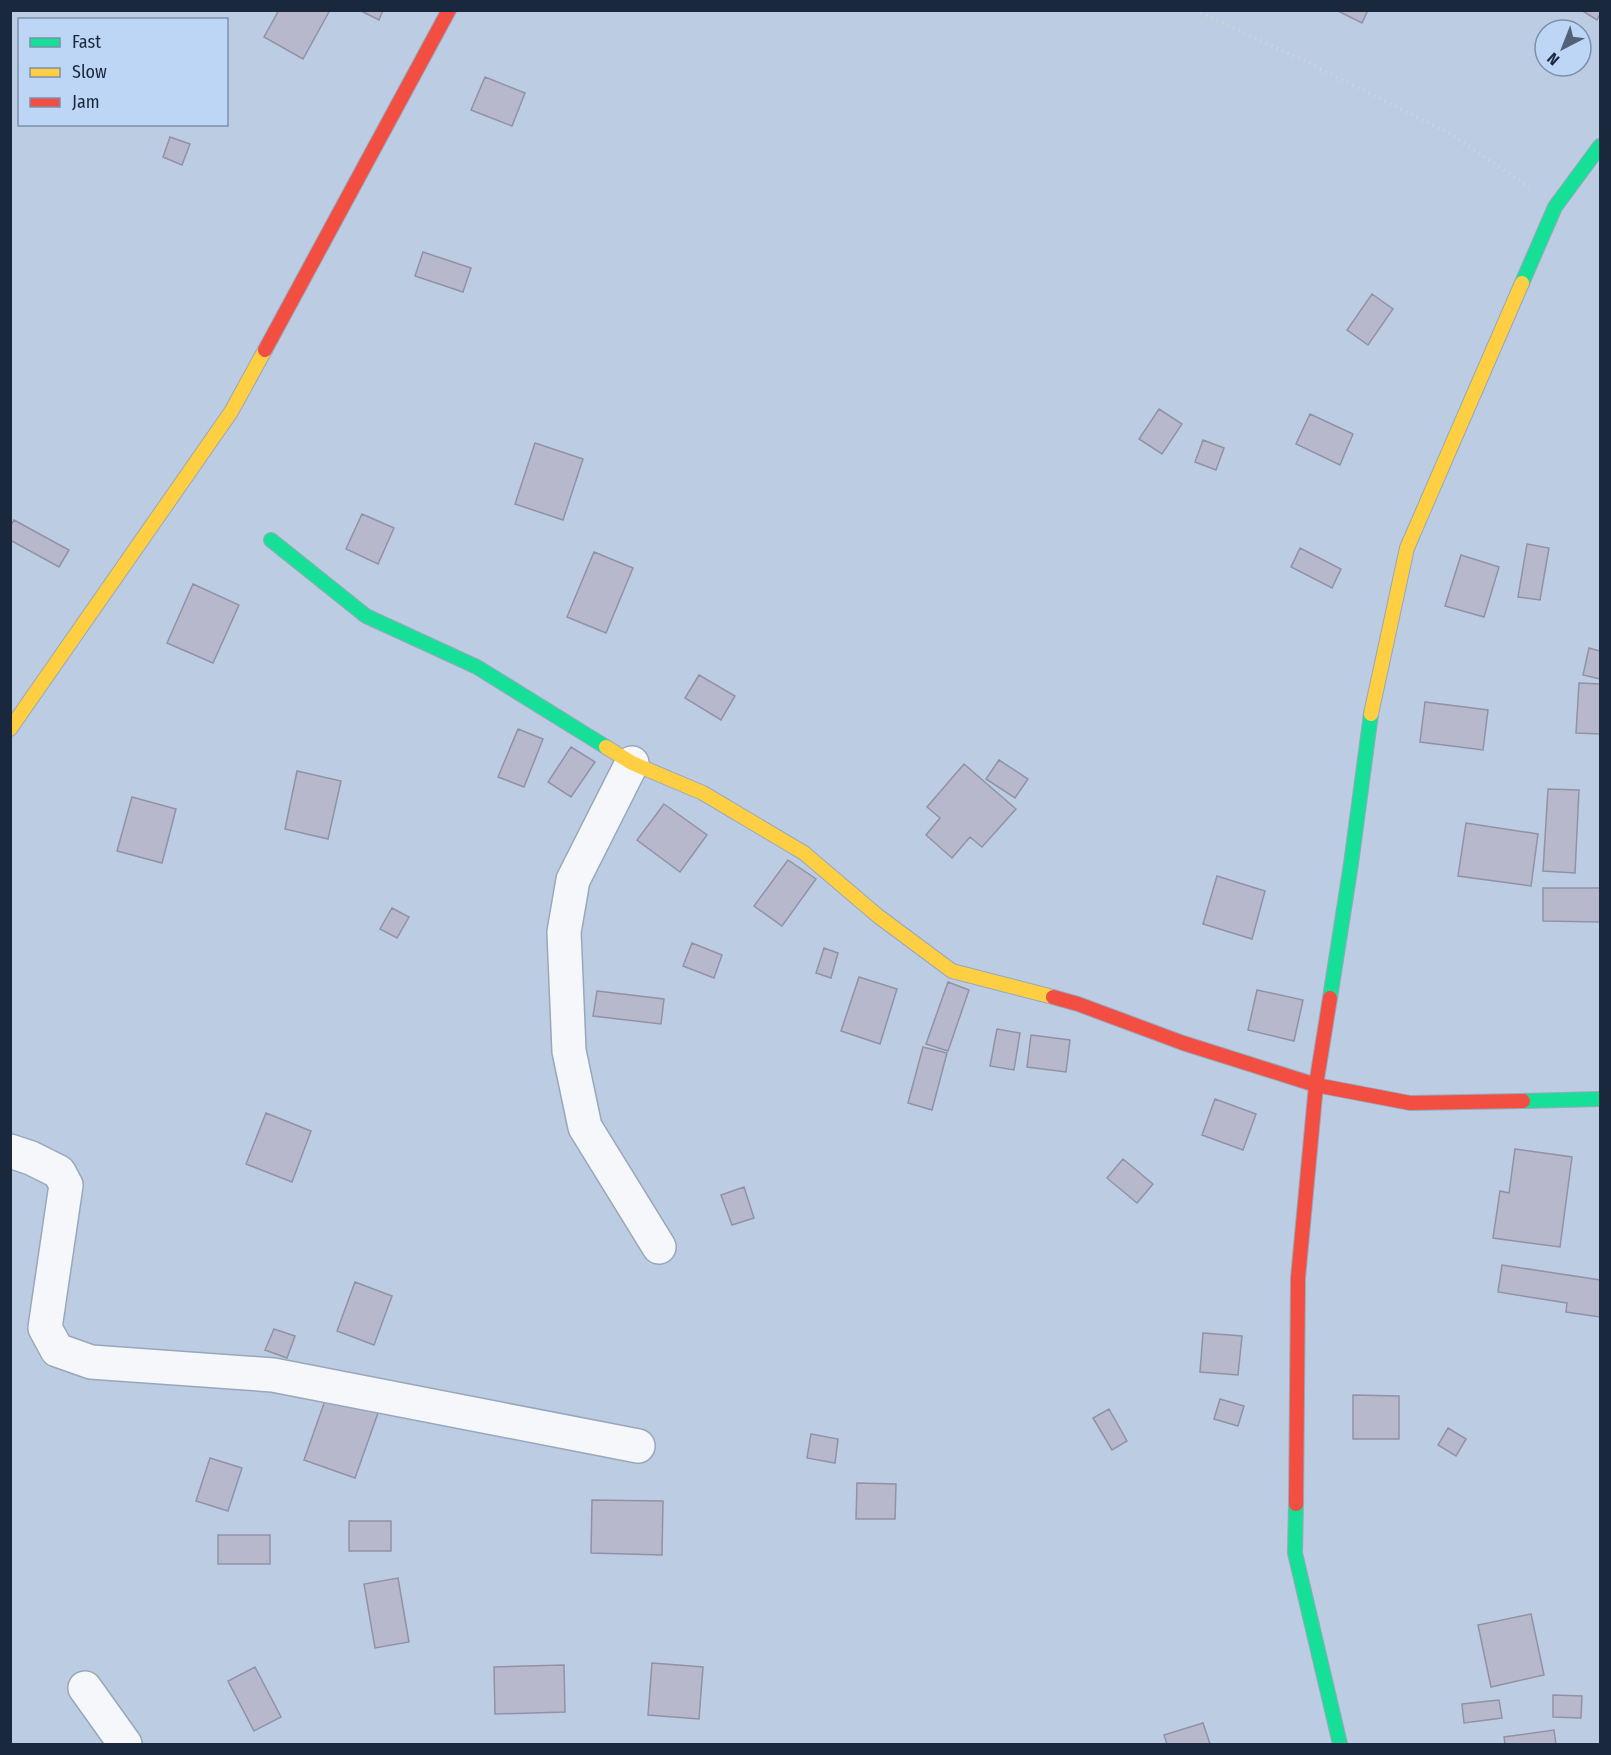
<svg xmlns="http://www.w3.org/2000/svg" width="1611" height="1755" viewBox="0 0 1611 1755" font-family="'Fira Sans Condensed',sans-serif">
<rect width="100%" height="100%" fill="#bbcce3"/>
<path fill="#b8b8cc" stroke="#9292a6" stroke-width="1.5" d="M 279,10 L 330,10 L 303,59 L 264,37 Z
M 359,10 L 383,10 L 379,20 Z
M 1336,10 L 1368,10 L 1362,23 Z
M 1581,10 L 1600,10 L 1600,14 L 1597,20 Z
M 485,77 L 525,93 L 512,126 L 471,110 Z
M 170,137 L 190,144 L 182,165 L 163,157 Z
M 423,252 L 471,268 L 463,292 L 415,276 Z
M 1372,294 L 1393,309 L 1368,345 L 1347,330 Z
M 1159,409 L 1182,424 L 1162,454 L 1139,439 Z
M 1310,414 L 1353,434 L 1340,465 L 1296,444 Z
M 1203,440 L 1224,448 L 1216,470 L 1195,462 Z
M 535,443 L 583,459 L 563,520 L 515,504 Z
M 362,514 L 394,528 L 378,564 L 346,549 Z
M 14,520 L 69,550 L 59,567 L 10,540 L 10,527 Z
M 1527,544 L 1549,548 L 1540,600 L 1518,597 Z
M 1300,548 L 1341,569 L 1332,588 L 1291,567 Z
M 594,552 L 633,568 L 606,633 L 567,617 Z
M 1461,555 L 1499,567 L 1484,617 L 1445,606 Z
M 193,584 L 239,605 L 213,663 L 167,643 Z
M 1589,648 L 1600,651 L 1600,679 L 1583,675 Z
M 699,675 L 735,696 L 721,720 L 685,698 Z
M 1579,683 L 1600,684 L 1600,734 L 1576,733 Z
M 1425,702 L 1488,710 L 1483,750 L 1420,742 Z
M 518,729 L 543,739 L 524,787 L 498,777 Z
M 571,747 L 595,762 L 571,797 L 548,782 Z
M 999,760 L 1028,779 L 1015,798 L 986,779 Z
M 964,764 L 1016,809 L 982,847 L 970,837 L 952,858 L 926,835 L 940,818 L 927,807 Z
M 297,771 L 341,781 L 328,839 L 285,829 Z
M 1548,789 L 1579,790 L 1575,873 L 1543,871 Z
M 132,797 L 176,809 L 162,863 L 117,851 Z
M 664,804 L 707,835 L 680,872 L 637,840 Z
M 1466,823 L 1538,834 L 1531,886 L 1458,876 Z
M 788,860 L 816,879 L 782,926 L 754,906 Z
M 1217,876 L 1265,891 L 1252,939 L 1203,924 Z
M 1543,888 L 1600,888 L 1600,922 L 1543,921 Z
M 392,908 L 409,917 L 397,938 L 380,929 Z
M 692,943 L 722,955 L 714,978 L 683,966 Z
M 824,948 L 838,953 L 831,978 L 816,973 Z
M 859,977 L 897,989 L 880,1044 L 841,1031 Z
M 948,982 L 969,990 L 948,1051 L 926,1044 Z
M 1257,990 L 1303,1000 L 1294,1041 L 1248,1030 Z
M 597,991 L 664,999 L 661,1024 L 593,1016 Z
M 997,1029 L 1020,1033 L 1014,1070 L 990,1066 Z
M 1031,1035 L 1070,1040 L 1066,1072 L 1027,1067 Z
M 923,1047 L 947,1053 L 932,1110 L 908,1103 Z
M 1215,1099 L 1256,1114 L 1243,1150 L 1202,1135 Z
M 266,1113 L 311,1131 L 292,1182 L 246,1164 Z
M 1515,1149 L 1572,1157 L 1560,1247 L 1493,1238 L 1500,1191 L 1509,1193 Z
M 1123,1159 L 1153,1184 L 1137,1203 L 1107,1178 Z
M 744,1187 L 754,1218 L 732,1225 L 721,1195 Z
M 1502,1265 L 1600,1280 L 1600,1317 L 1566,1312 L 1567,1303 L 1498,1292 Z
M 355,1282 L 392,1296 L 374,1345 L 337,1331 Z
M 274,1329 L 295,1336 L 287,1358 L 265,1350 Z
M 1203,1333 L 1242,1336 L 1238,1375 L 1200,1372 Z
M 327,1395 L 378,1413 L 355,1478 L 304,1460 Z
M 1353,1395 L 1399,1396 L 1399,1439 L 1353,1439 Z
M 1220,1399 L 1244,1406 L 1238,1426 L 1214,1419 Z
M 1109,1409 L 1127,1441 L 1112,1450 L 1093,1418 Z
M 1448,1428 L 1466,1439 L 1456,1456 L 1438,1445 Z
M 811,1434 L 838,1439 L 835,1463 L 807,1458 Z
M 210,1458 L 242,1468 L 228,1511 L 196,1501 Z
M 857,1483 L 896,1484 L 895,1519 L 856,1519 Z
M 592,1500 L 663,1501 L 662,1555 L 591,1553 Z
M 349,1521 L 391,1521 L 391,1551 L 349,1551 Z
M 218,1535 L 270,1535 L 270,1564 L 218,1564 Z
M 398,1578 L 409,1642 L 375,1648 L 364,1584 Z
M 1531,1614 L 1544,1675 L 1491,1687 L 1478,1625 Z
M 652,1663 L 703,1667 L 699,1719 L 648,1715 Z
M 564,1665 L 565,1712 L 495,1714 L 494,1667 Z
M 255,1667 L 281,1717 L 254,1731 L 228,1681 Z
M 1553,1695 L 1582,1696 L 1581,1718 L 1553,1717 Z
M 1499,1700 L 1502,1718 L 1464,1723 L 1462,1704 Z
M 1203,1723 L 1210,1744 L 1167,1744 L 1164,1735 Z
M 1554,1730 L 1556,1744 L 1505,1744 L 1504,1737 Z"/>
<g fill="none" stroke-linecap="round" stroke-linejoin="round">
<defs>
<path id="street" d="M 632,763 L 573,880 L 564,932 L 569,1051 L 585,1127 L 659,1247
M 10,1151 L 31,1158 L 59,1172 L 66,1185 L 45,1328 L 57,1350 L 91,1362 L 273,1375 L 638,1446
M 85,1688 L 125,1744"/>
<path id="fast" d="M 1522,283 L 1555,207 L 1600,146
M 271,540 L 366,616 L 477,667 L 606,747
M 1330,998 L 1351,864 L 1371,714
M 1523,1101 L 1600,1099
M 1296,1504 L 1295,1553 L 1340,1744"/>
<path id="slow" d="M 1371,714 L 1407,548 L 1522,283
M 10,729 L 231,412 L 265,350
M 606,747 L 632,763 L 703,793 L 804,853 L 878,916 L 952,971 L 1053,997"/>
<path id="jam" d="M 265,350 L 449,10
M 1053,997 L 1078,1004 L 1183,1043 L 1316,1085 L 1410,1103 L 1523,1101
M 1296,1504 L 1298,1278 L 1316,1085 L 1330,998"/>
</defs>
<use href="#street" stroke="#98a7bb" stroke-width="36"/>
<use href="#fast" stroke="#98a7bb" stroke-width="16"/>
<use href="#slow" stroke="#98a7bb" stroke-width="16"/>
<use href="#jam" stroke="#98a7bb" stroke-width="16"/>
<path stroke="#ced3da" stroke-width="4" stroke-dasharray="1.5 4.5" stroke-linecap="butt" d="M 1195,10 L 1309,63 L 1449,133 L 1529,187"/>
<use href="#street" stroke="#f5f7fb" stroke-width="33"/>
<use href="#fast" stroke="#16e098" stroke-width="14"/>
<use href="#slow" stroke="#ffcf43" stroke-width="14"/>
<use href="#jam" stroke="#f24e42" stroke-width="14"/>
</g>
<rect width="1611" height="1755" fill="none" stroke="#1a283d" stroke-width="24"/>
<rect x="18" y="18" width="210" height="108" fill="#bed6f6" stroke="#7c90ac" stroke-width="1.5"/>
<rect x="30" y="38" width="30" height="9" fill="#16e098" stroke="#7c90ac" stroke-width="1.5"/>
<text x="72" y="48" font-size="18" fill="#1a283d">Fast</text>
<rect x="30" y="68" width="30" height="9" fill="#ffcf43" stroke="#7c90ac" stroke-width="1.5"/>
<text x="72" y="78" font-size="18" fill="#1a283d">Slow</text>
<rect x="30" y="98" width="30" height="9" fill="#f24e42" stroke="#7c90ac" stroke-width="1.5"/>
<text x="72" y="108" font-size="18" fill="#1a283d">Jam</text>
<g transform="translate(1563 48) rotate(222)"><circle r="28" fill="#bed6f6" stroke="#7c90ac" stroke-width="1.5"/>
<path d="M0-4.5L10 22L0 15L-10 22Z" fill="#526177"/>
<text y="-9" font-size="16" font-weight="bold" text-anchor="middle" fill="#1a283d">N</text>
</g>
</svg>
